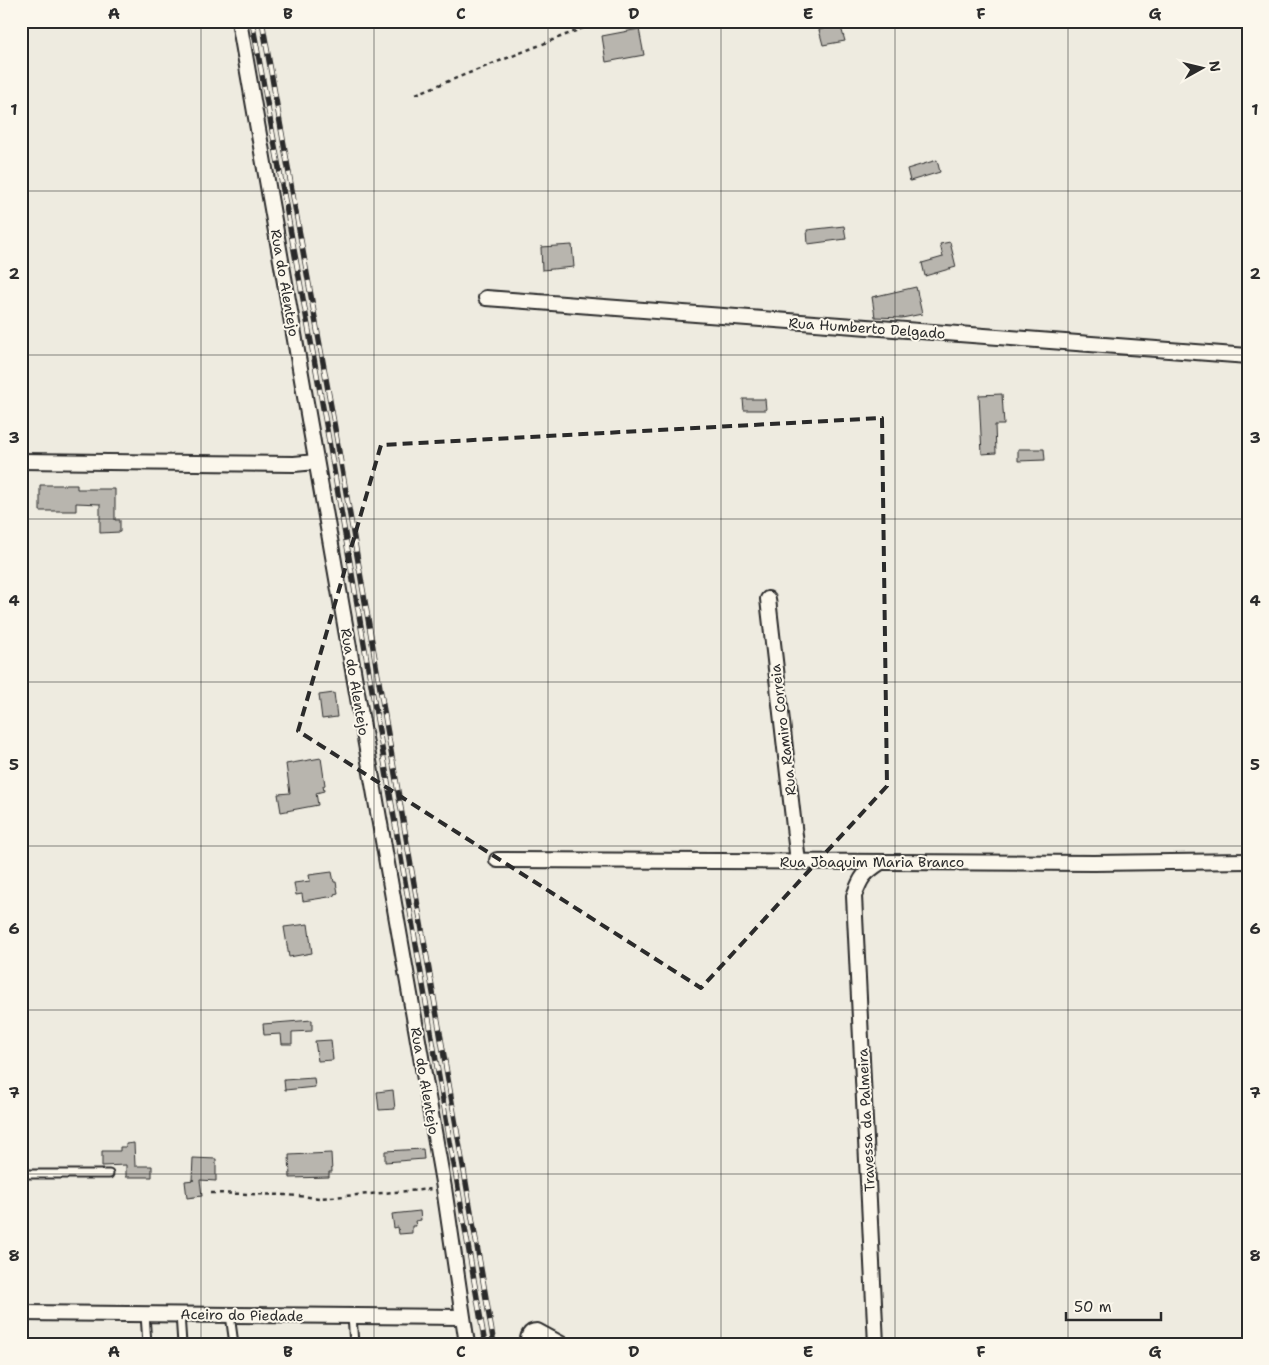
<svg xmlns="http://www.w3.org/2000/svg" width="1269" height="1365" viewBox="0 0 1269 1365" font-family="'Shantell Sans',sans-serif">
<rect width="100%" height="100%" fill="#eeebe0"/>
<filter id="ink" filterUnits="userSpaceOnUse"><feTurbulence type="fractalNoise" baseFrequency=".02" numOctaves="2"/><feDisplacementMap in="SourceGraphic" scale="10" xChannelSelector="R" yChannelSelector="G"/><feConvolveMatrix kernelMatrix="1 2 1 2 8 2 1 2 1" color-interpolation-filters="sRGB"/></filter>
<g filter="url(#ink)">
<path fill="#b8b5ae" stroke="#2b2b2b" d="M 840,24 L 845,41 L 823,45 L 819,30 Z
M 639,29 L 644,55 L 606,62 L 602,36 Z
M 937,160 L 940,172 L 910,181 L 907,169 Z
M 844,226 L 846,239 L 808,244 L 807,230 Z
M 950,242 L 956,267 L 925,276 L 922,263 L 943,257 L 940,244 Z
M 572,245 L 574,267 L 542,270 L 541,247 Z
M 916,287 L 922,314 L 902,318 L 875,317 L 872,297 Z
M 1002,394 L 1004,425 L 995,425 L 996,453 L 982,454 L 979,395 Z
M 743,399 L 765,399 L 766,410 L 744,410 Z
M 1018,449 L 1044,449 L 1045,460 L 1018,461 Z
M 40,485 L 77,485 L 77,489 L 115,489 L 115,520 L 120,520 L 120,532 L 100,533 L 100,504 L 76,503 L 76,511 L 40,511 Z
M 334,693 L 337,717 L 322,719 L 319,695 Z
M 321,758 L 325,785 L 323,786 L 324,791 L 316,793 L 318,805 L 281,812 L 278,794 L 290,793 L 286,764 Z
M 332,872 L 334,882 L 336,882 L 338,893 L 334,894 L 335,896 L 303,901 L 302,894 L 296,895 L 294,883 L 310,881 L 309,875 Z
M 308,924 L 312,953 L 289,957 L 284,927 Z
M 312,1020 L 312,1031 L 292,1032 L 292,1044 L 282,1044 L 281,1034 L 264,1035 L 263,1024 Z
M 331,1040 L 333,1060 L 318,1061 L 315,1041 Z
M 314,1078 L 315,1087 L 285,1090 L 284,1080 Z
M 393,1090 L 395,1109 L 379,1110 L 377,1092 Z
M 134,1143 L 135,1166 L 152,1166 L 152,1177 L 126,1177 L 126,1165 L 102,1166 L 102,1151 L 120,1151 L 120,1147 L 126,1147 L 126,1144 Z
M 423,1149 L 424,1159 L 385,1162 L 385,1151 Z
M 331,1153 L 332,1172 L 329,1172 L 329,1177 L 290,1178 L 289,1155 Z
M 193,1158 L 216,1159 L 216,1181 L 200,1180 L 202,1196 L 187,1198 L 185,1181 L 194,1180 L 192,1180 Z
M 420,1211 L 421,1220 L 415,1221 L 416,1226 L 412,1226 L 412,1233 L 399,1234 L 398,1227 L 394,1228 L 392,1214 Z"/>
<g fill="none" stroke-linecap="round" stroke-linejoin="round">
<defs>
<path id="service" d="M 21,1174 L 109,1174
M 145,1314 L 147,1344
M 180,1314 L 182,1344
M 230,1315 L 234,1344
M 352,1316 L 354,1344"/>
<path id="minor" d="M 239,21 L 444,1188 L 467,1344
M 486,298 L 1248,356
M 21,461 L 294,464 L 316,462
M 768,599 L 798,862
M 497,860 L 1094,863 L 1248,861
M 21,1313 L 463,1317
M 527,1344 C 528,1337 529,1331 537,1331 L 561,1344
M 876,1344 L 854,896 C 861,877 863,874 881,862"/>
</defs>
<use href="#service" stroke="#2b2b2b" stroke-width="11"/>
<use href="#minor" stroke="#2b2b2b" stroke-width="18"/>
<path stroke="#2b2b2b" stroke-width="2.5" stroke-dasharray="4 4" stroke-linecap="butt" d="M 416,94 L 601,21
M 211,1193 L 287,1195 L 319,1198 L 433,1189"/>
<use href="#service" stroke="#fbf7ec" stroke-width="7"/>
<use href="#minor" stroke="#fbf7ec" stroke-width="14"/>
<defs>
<path id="rail" d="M 252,21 L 326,424 L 485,1344
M 262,21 L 298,224 L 334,423 L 494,1344"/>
</defs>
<use href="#rail" stroke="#2b2b2b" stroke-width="5.5"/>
<use href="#rail" stroke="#fbf7ec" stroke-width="4" stroke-dasharray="11" stroke-linecap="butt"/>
</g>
</g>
<path fill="none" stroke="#2b2b2b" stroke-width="4" stroke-dasharray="10 6" stroke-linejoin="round" d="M 882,418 L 887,786 L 701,988 L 298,731 L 381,445 Z"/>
<path fill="none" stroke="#2b2b2b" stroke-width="1" stroke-opacity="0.55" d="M 201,21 L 201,1344M 374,21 L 374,1344M 548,21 L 548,1344M 721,21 L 721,1344M 895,21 L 895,1344M 1068,21 L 1068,1344M 21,191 L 1248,191M 21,355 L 1248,355M 21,519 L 1248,519M 21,682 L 1248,682M 21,846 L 1248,846M 21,1010 L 1248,1010M 21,1174 L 1248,1174"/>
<g text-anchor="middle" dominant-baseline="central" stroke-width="4" stroke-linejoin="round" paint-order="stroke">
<g font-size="14" fill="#2b2b2b" stroke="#fbf7ec">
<text transform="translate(285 283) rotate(80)">Rua do Alentejo</text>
<text transform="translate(867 328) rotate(4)">Rua Humberto Delgado</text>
<text transform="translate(355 682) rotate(80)">Rua do Alentejo</text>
<text transform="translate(783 730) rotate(-97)">Rua Ramiro Correia</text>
<text x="872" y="862">Rua Joaquim Maria Branco</text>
<text transform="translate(425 1081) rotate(80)">Rua do Alentejo</text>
<text transform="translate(866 1120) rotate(-93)">Travessa da Palmeira</text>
<text transform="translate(242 1315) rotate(1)">Aceiro do Piedade</text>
</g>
</g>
<rect width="1269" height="1365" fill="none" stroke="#fbf7ec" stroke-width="55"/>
<g transform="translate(1202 68) rotate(82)" stroke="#fbf7ec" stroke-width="4" paint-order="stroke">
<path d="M0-4L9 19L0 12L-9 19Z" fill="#2b2b2b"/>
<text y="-8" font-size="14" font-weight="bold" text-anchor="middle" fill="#2b2b2b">N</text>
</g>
<path d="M1066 1312v8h95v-8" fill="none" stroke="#2b2b2b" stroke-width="2.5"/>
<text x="1074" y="1312" font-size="15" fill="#2b2b2b" stroke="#fbf7ec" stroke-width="4" paint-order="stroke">50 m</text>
<rect x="28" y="28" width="1214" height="1310" fill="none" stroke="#2b2b2b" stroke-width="2"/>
<g font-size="16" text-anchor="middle" font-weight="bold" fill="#2b2b2b">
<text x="114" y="19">A</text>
<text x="288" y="19">B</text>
<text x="461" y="19">C</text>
<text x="634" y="19">D</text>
<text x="808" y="19">E</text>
<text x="981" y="19">F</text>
<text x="1155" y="19">G</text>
<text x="14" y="115">1</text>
<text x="1255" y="115">1</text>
<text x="14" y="279">2</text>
<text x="1255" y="279">2</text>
<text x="14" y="443">3</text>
<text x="1255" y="443">3</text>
<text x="14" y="606">4</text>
<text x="1255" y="606">4</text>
<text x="14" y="770">5</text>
<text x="1255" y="770">5</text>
<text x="14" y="934">6</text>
<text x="1255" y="934">6</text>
<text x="14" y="1098">7</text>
<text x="1255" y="1098">7</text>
<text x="14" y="1261">8</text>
<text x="1255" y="1261">8</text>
<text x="114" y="1357">A</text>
<text x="288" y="1357">B</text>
<text x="461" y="1357">C</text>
<text x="634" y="1357">D</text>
<text x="808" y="1357">E</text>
<text x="981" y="1357">F</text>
<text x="1155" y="1357">G</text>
</g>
</svg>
